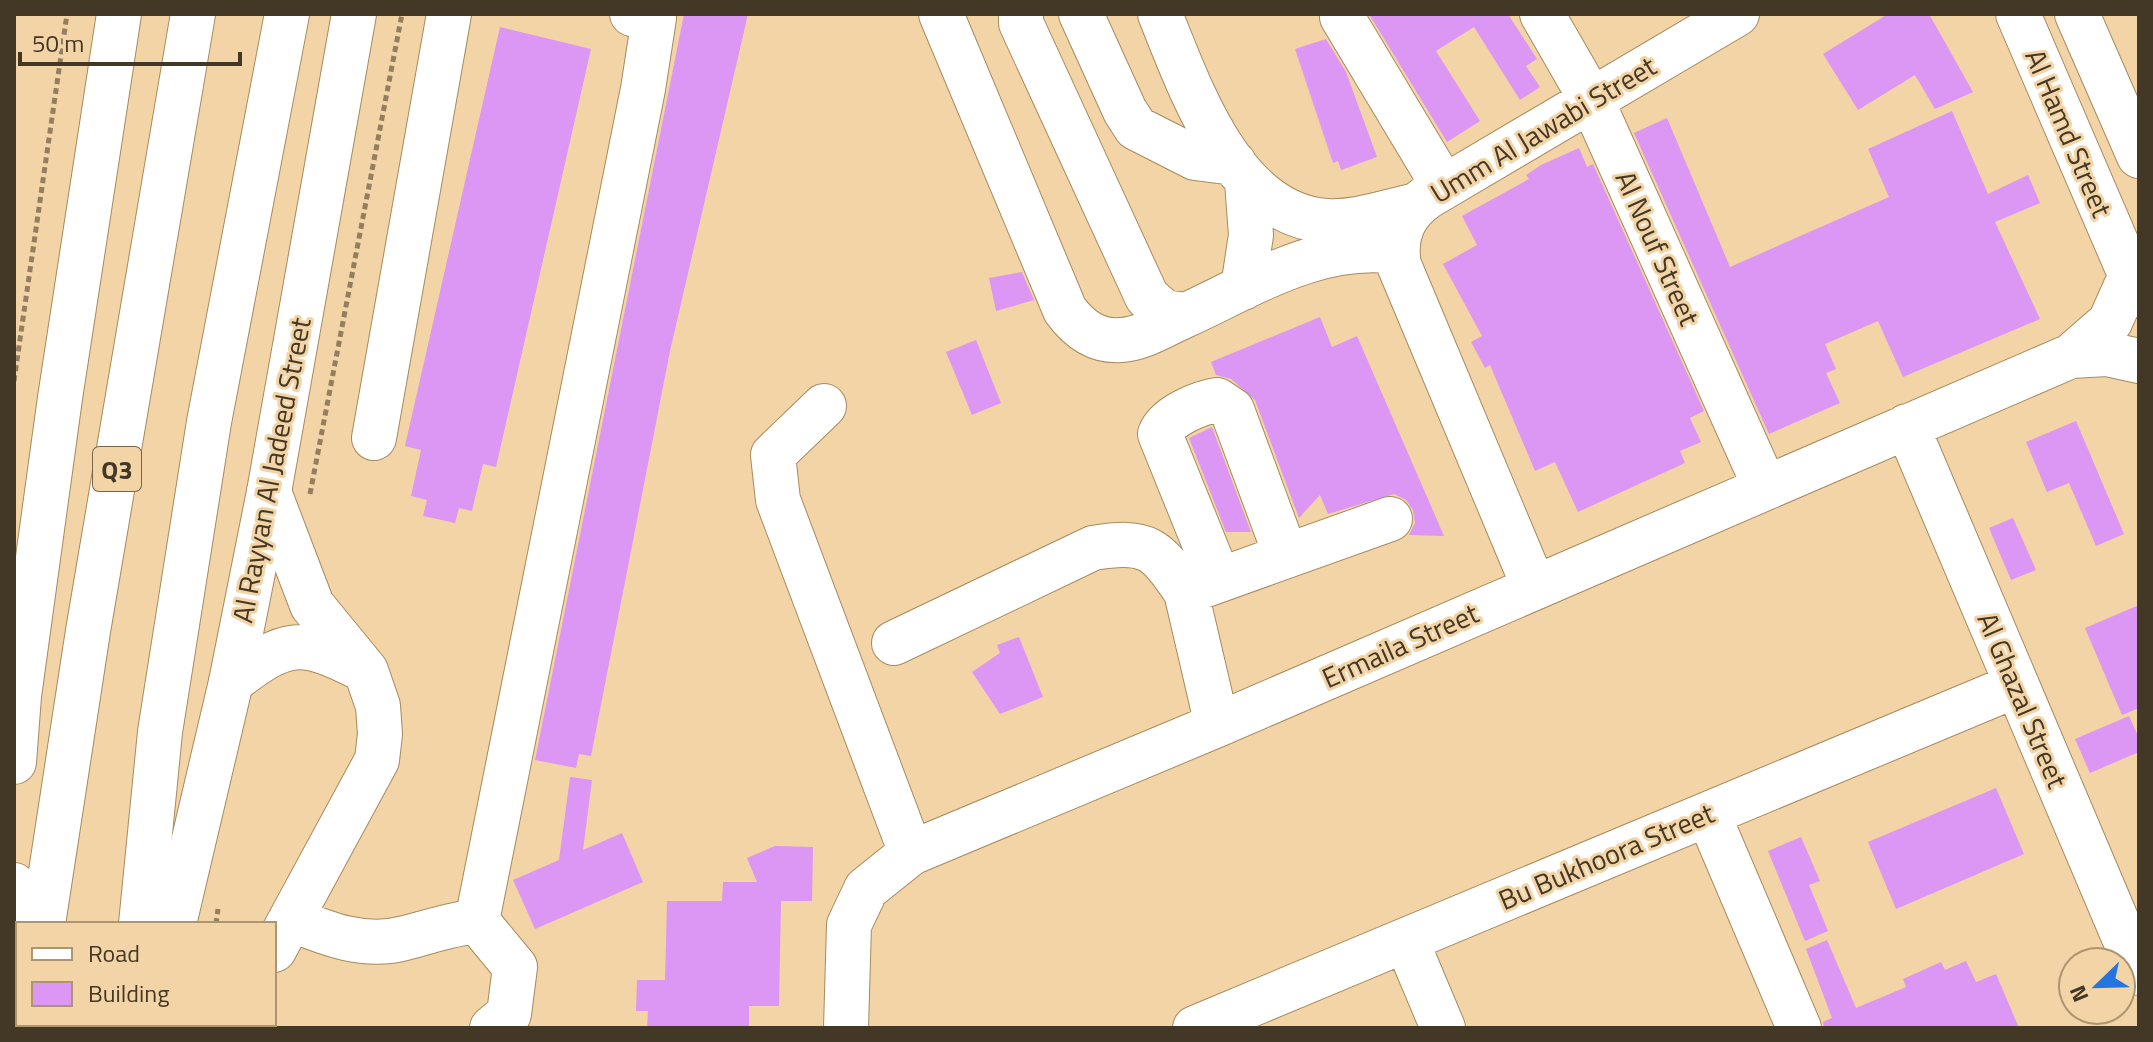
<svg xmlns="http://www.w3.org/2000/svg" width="2153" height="1042" viewBox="0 0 2153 1042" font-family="'Titillium Web',sans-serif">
<rect width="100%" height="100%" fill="#f3d4a6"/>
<path fill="#dc96f3" d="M 684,14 L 748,14 L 670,351 L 591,756 L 579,754 L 576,768 L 535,760 Z
M 1369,14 L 1508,14 L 1537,59 L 1526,66 L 1540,87 L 1520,100 L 1474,27 L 1436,51 L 1480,121 L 1447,142 Z
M 1888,14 L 1929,14 L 1973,92 L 1935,109 L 1915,75 L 1858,110 L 1823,54 Z
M 500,27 L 591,49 L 496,467 L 483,464 L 472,511 L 459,508 L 455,523 L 423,516 L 427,500 L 411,496 L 421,450 L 405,446 Z
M 1326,39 L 1346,72 L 1377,157 L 1341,170 L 1338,161 L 1333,163 L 1295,49 Z
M 1952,111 L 1988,194 L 2028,175 L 2040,203 L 1995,222 L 2040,319 L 1903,377 L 1878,321 L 1825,344 L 1836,369 L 1826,373 L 1840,403 L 1769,434 L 1634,133 L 1667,118 L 1730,267 L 1889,197 L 1868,149 Z
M 1579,148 L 1587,167 L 1593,164 L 1704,411 L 1690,418 L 1701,442 L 1680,451 L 1685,463 L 1578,512 L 1555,462 L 1535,471 L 1490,365 L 1485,368 L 1471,342 L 1482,336 L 1443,264 L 1477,245 L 1462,216 L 1529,179 L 1526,175 L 1541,165 Z
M 1022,272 L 1034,300 L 996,311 L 989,278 Z
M 1320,317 L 1332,347 L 1357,336 L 1444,536 L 1409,535 L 1415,523 L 1413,510 L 1406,500 L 1394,494 L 1328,514 L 1320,495 L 1299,518 L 1255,400 L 1231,379 L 1216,375 L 1211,362 Z
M 976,340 L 1001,403 L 972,415 L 946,352 Z
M 2076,421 L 2124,534 L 2096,546 L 2069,483 L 2047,492 L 2026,442 Z
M 1212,427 L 1251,532 L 1226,532 L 1189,438 Z
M 2013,518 L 2036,570 L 2011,580 L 1989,528 Z
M 2139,605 L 2139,708 L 2122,715 L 2085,628 Z
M 1019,637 L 1043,697 L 1000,714 L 972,672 L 1000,653 L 997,645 Z
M 2129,716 L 2139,738 L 2139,752 L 2090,773 L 2075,739 Z
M 570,777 L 592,780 L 583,850 L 622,833 L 643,882 L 535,929 L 513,880 L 559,860 Z
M 1996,788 L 2024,854 L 1896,909 L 1868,842 Z
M 1801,837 L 1820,881 L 1809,885 L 1828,931 L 1805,941 L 1768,851 Z
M 775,846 L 813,847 L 812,901 L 781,901 L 779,1006 L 749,1006 L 749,1028 L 647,1028 L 648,1011 L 636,1011 L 637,980 L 665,980 L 667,901 L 722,901 L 723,882 L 757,882 L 747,858 Z
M 1827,940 L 1856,1008 L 1906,987 L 1903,979 L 1941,962 L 1945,970 L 1966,961 L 1976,982 L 1996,974 L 2019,1028 L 1824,1028 L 1823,1022 L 1832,1018 L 1806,949 Z"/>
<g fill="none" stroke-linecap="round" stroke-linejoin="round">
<defs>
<path id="minor" d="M 941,14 L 1065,310 C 1079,329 1096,342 1121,340 C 1142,339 1164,325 1184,316 C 1252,285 1319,241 1397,252
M 1021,14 L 1021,23 L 1147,297 L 1164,312 L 1186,315
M 1081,14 L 1125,111 L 1136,128 L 1195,158 L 1234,163
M 1160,14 C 1190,88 1233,216 1327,221 C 1356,223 1388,211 1417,205
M 1542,14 L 1592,101 L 1765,487
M 2018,14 L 2139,295
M 2077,14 L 2139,156
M 1342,17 L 1444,187
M 1243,288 L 1251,235 L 1247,182
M 2071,356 L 2107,354 L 2139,361
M 824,406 L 773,455 L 778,500 L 911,853
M 1907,426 L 2139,973
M 374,438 L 449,14
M 269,492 L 312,605 L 366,671 L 378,706 L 380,734 L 377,760 L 274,950
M 1219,580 L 1160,434 C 1167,416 1199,403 1217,400 L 1232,410 L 1286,556
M 1534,587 L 1399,265 C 1394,236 1403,214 1427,197 L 1737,14
M 894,643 L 1093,548 C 1148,539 1156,548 1186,592
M 231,682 C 287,639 300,637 364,670
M 1217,725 L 1186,592 L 1390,519
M 1708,814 L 1799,1028
M 291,919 C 327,934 365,949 405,938 C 429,932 451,924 477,921 L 515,967 L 509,1014 L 492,1028
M 477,921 L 643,89 L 654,18 L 632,14
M 1406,940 L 1443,1028
M 246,1028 L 247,1024
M 846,1028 L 849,925 L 866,889 L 911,853 L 1217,725 L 2071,356 L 2110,322 L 2131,275
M 1195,1028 L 2017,685"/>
<path id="major" d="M 14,762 L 19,696 L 60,398 L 119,14
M 14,885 L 18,936
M 174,924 L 231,682 L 269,492 L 354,14"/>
<path id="highway" d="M 43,924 L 88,631 L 193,14
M 141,924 L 160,732 L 209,422 L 287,14
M 27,1028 L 27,1024
M 131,1028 L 131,1024"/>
</defs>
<use href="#minor" stroke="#a78a5e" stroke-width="46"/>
<use href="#major" stroke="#a78a5e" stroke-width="46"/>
<use href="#highway" stroke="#a78a5e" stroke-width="46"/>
<path stroke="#937f60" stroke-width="5" stroke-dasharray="6 4" stroke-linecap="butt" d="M 14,381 L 67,14
M 310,494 L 402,14
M 216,924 L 218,909
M 201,1028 L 202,1024"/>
<use href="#minor" stroke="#fff" stroke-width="44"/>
<use href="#major" stroke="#fff" stroke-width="44"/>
<use href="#highway" stroke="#fff" stroke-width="44"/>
</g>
<g text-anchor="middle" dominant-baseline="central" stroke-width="6" stroke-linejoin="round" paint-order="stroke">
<rect fill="#f3d4a6" stroke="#78664c" stroke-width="2" x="93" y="447" width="48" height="44" rx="6"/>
<g font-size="26" font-weight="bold" fill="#433725">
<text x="117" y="469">Q3</text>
</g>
<g font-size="28" fill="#433725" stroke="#f3d4a6">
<text transform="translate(1543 129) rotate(-31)">Umm Al Jawabi Street</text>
<text transform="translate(2069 133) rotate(67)">Al Hamd Street</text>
<text transform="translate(1658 248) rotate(66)">Al Nouf Street</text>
<text transform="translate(271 470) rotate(-79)">Al Rayyan Al Jadeed Street</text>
<text transform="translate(1400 645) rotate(-24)">Ermaila Street</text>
<text transform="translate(2023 700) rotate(67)">Al Ghazal Street</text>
<text transform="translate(1606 856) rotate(-23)">Bu Bukhoora Street</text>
</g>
</g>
<rect width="2153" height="1042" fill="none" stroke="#433725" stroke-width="32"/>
<rect x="16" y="922" width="260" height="104" fill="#f3d4a6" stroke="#ad9572" stroke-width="2"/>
<rect x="32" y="948" width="40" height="12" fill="#ffffff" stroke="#ad9572" stroke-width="2"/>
<text x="88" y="962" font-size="24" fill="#433725">Road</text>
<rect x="32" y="982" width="40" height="24" fill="#dc96f3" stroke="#ad9572" stroke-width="2"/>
<text x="88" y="1002" font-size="24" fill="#433725">Building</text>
<g transform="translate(2097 986) rotate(247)"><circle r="38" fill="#f3d4a6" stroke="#ad9572" stroke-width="2"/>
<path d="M0-6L14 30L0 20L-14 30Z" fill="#2475e0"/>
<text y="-12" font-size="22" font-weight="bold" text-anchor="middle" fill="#433725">N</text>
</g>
<path d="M20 52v12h220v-12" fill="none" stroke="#433725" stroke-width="4"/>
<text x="32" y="52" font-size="24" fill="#433725" stroke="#f3d4a6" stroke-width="6" paint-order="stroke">50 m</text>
</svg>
